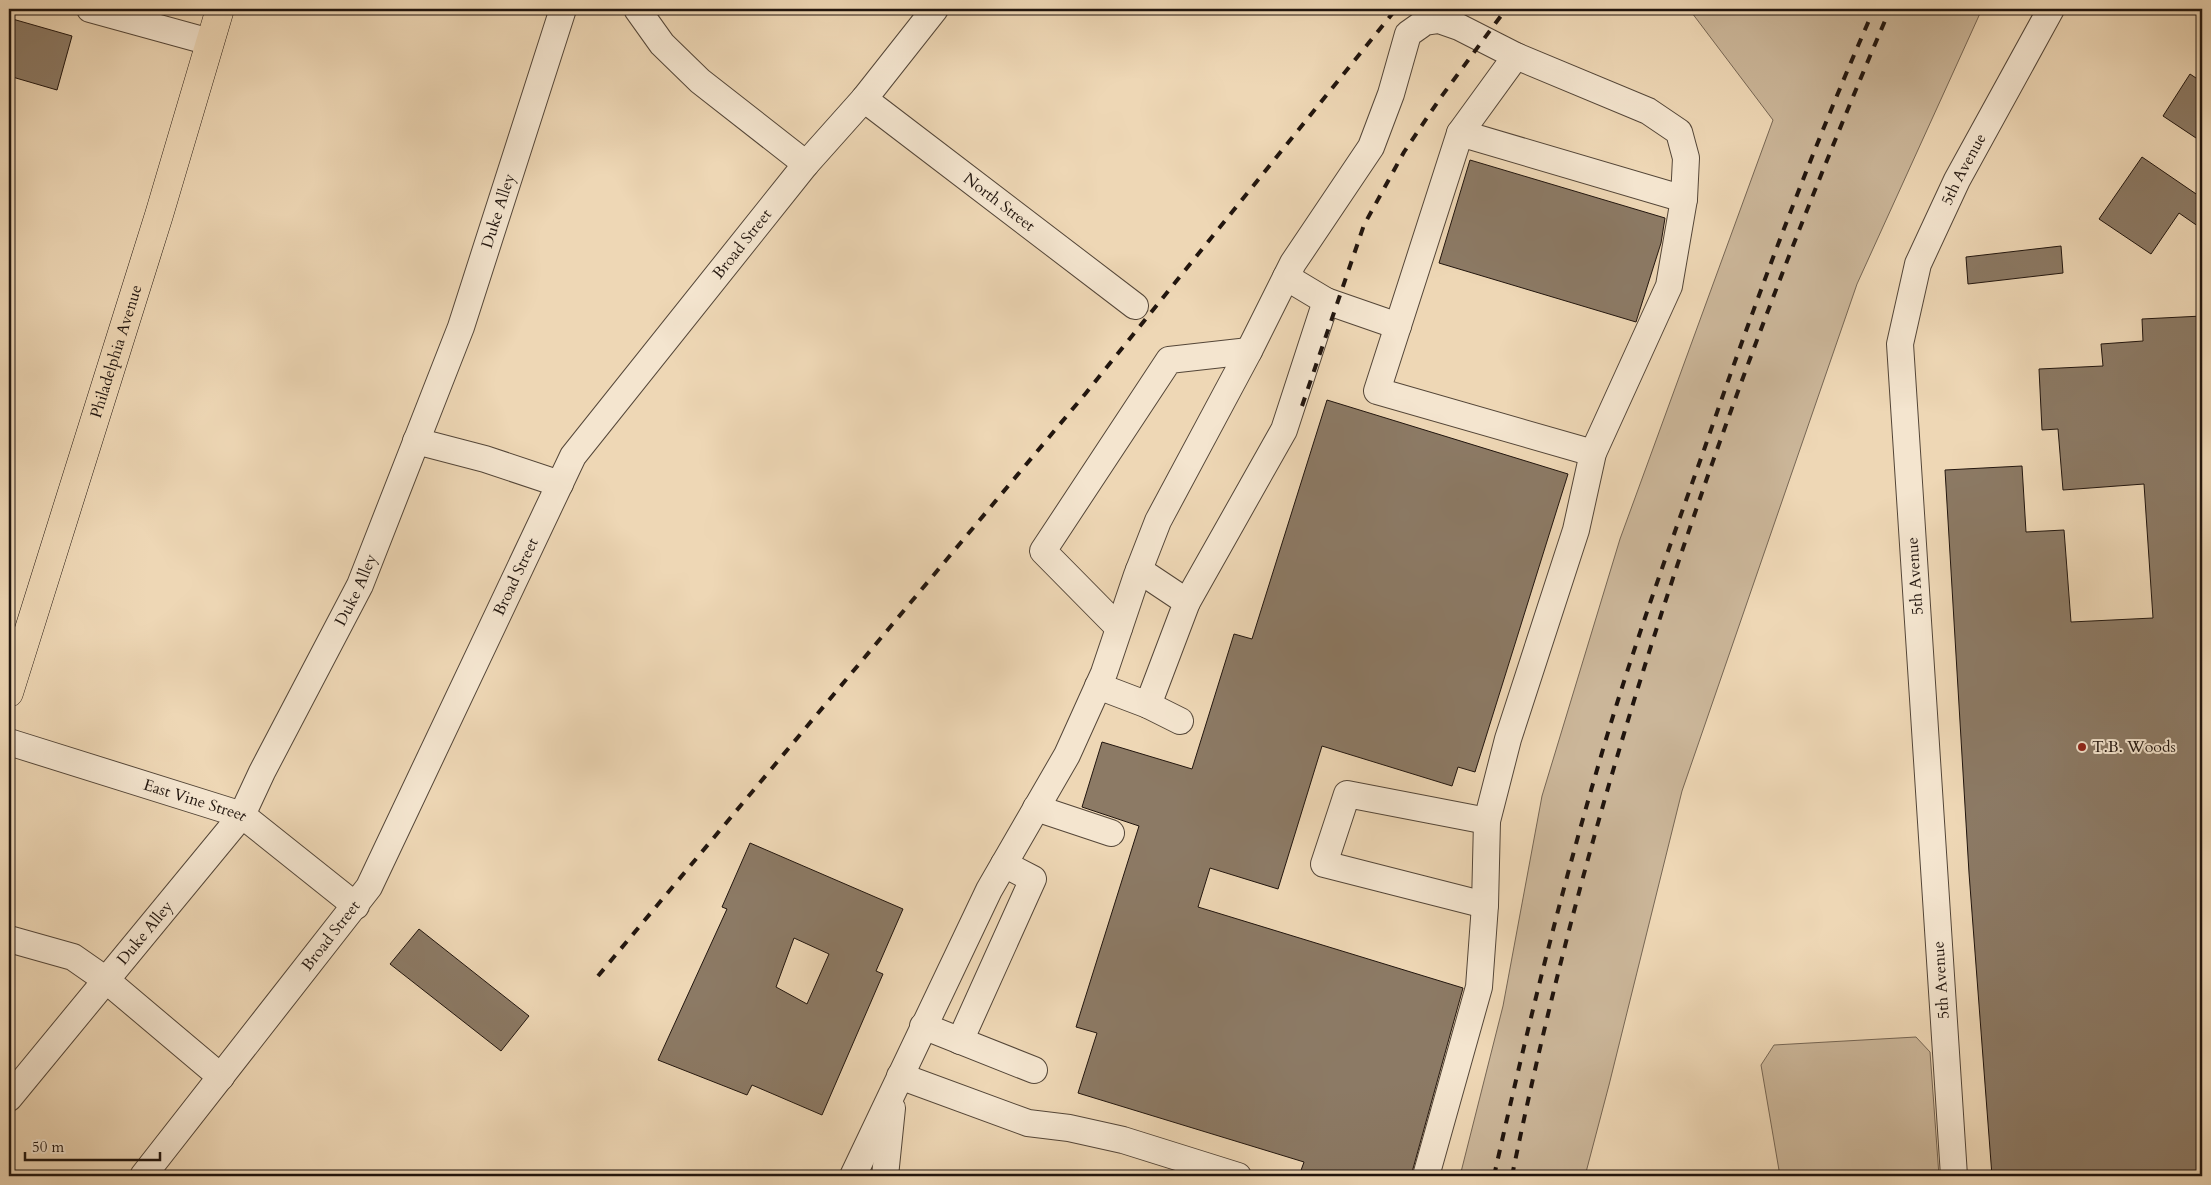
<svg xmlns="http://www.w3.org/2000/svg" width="2211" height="1185" viewBox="0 0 2211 1185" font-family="Cardo,serif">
<rect width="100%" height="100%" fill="#eed7b5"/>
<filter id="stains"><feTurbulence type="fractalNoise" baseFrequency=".004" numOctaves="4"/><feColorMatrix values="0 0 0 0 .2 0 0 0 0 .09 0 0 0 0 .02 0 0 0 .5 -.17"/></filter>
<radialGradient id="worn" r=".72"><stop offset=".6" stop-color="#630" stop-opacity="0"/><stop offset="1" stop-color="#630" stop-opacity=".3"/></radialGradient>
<path fill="#cbb699" stroke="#766654" d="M 1689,9 L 1982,9 L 1857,284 L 1682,791 L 1609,1085 L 1585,1176 L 1460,1176 L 1503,1006 L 1542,796 L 1620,539 L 1773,120 Z
M 1916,1037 L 1930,1052 L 1939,1176 L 1780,1176 L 1761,1065 L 1774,1045 Z"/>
<path fill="#8c7a65" stroke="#21150e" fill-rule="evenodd" d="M 9,18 L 72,36 L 57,90 L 9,76 Z
M 2190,74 L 2202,82 L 2202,142 L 2163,116 Z
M 2142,157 L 2202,198 L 2202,229 L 2179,213 L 2151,254 L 2099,219 Z
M 1470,160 L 1665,218 L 1661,243 L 1636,322 L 1439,263 Z
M 2061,246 L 2063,273 L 1968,284 L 1966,257 Z
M 2202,316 L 2202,1176 L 1992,1176 L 1969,873 L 1945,470 L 2022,466 L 2026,532 L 2064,530 L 2071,622 L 2153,618 L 2144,484 L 2063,490 L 2058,429 L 2042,430 L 2039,369 L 2103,366 L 2101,344 L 2143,341 L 2142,319 Z
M 1327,400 L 1568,474 L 1475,772 L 1458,767 L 1452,786 L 1322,746 L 1278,889 L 1210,868 L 1198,907 L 1463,988 L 1411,1176 L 1299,1176 L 1304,1162 L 1078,1093 L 1097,1033 L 1076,1027 L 1139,826 L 1082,807 L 1102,742 L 1192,769 L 1234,634 L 1252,639 Z
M 750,843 L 903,909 L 876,971 L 883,974 L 822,1115 L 752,1085 L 747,1095 L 658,1060 L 727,909 L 722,907 ZM 794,938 L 829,954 L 807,1004 L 776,987 Z
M 419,929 L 529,1016 L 501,1051 L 390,964 Z"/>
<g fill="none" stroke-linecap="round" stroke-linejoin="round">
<defs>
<g id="minor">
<path d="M 90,9 L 210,42"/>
<path d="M 637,9 L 662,44 L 700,81 L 806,164"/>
<path d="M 1516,56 L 1460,133 L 1377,391 L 1593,453"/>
<path id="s1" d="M 864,99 L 1135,306"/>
<path d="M 1460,133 L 1684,199"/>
<path d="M 1326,301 L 1398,326"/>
<path d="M 416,441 L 485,459 L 560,484"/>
<path d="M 1187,602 L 1284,430 L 1326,301 L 1286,277"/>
<path d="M 1119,628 L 1043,551 L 1169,360 L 1249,351"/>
<path d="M 1098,686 L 1148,705 L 1187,602 L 1139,570"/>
<path d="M 1148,705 L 1180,721"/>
<path id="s2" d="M 9,742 L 242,815 L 356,906"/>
<path d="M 1036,808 L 1111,833"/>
<path d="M 1485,905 L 1324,864 L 1347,794 L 1487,821"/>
<path d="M 9,939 L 73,957 L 106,980 L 221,1077"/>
<path d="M 923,1026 L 1034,1070"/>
<path d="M 960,1041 L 1033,879 L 1004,864"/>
<path d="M 900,1076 L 1028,1123 L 1069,1128 L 1123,1140 L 1238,1176"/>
<path id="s3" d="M 9,1098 L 242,815 L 262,772 L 360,585 L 461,327 L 563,9"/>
<path id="s4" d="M 143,1176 L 369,887 L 573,456 L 806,164 L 864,99 L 935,9"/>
<path d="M 853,1176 L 989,890 L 1067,755 L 1104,673 L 1137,575 L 1158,521 L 1249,351 L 1293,263 L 1371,147 L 1391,94 L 1408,34 L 1425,22 L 1439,20 L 1459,27 L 1516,56 L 1648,111 L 1679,132 L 1686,158 L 1684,199 L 1669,286 L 1593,453 L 1576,530 L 1508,739 L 1487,821 L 1485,905 L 1479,987 L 1426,1176"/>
<path d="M 885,1176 L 892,1108"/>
<path id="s5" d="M 1954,1176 L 1900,344 L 1918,264 L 1957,180 L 2051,9"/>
</g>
<g id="major">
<path id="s6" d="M 9,693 L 159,215 L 220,9"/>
</g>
</defs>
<use href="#minor" stroke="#544638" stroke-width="28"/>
<use href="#major" stroke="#21150e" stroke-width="29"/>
<use href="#minor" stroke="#f4e5cf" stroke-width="26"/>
<use href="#major" stroke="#eed7b5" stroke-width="28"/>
<path stroke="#21150e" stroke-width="4" stroke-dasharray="9 9" stroke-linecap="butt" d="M 1302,406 L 1364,225 L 1404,152 L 1441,97 L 1506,9
M 598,976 L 1086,393 L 1396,9
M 1494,1176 C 1525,1038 1559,899 1599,763 C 1630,656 1668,551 1705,447 C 1756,299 1811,152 1874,9
M 1512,1176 C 1594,775 1729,385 1890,9"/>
</g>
<circle fill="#8f2418" stroke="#f4e5cf" stroke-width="2" cx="2082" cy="747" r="5"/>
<g text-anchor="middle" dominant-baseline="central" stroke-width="4" stroke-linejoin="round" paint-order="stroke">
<g font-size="16" fill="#21150e" stroke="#f4e5cf">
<text stroke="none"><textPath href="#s5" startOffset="1021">5th Avenue</textPath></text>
<text stroke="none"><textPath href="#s1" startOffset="170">North Street</textPath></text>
<text stroke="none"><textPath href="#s3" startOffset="1024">Duke Alley</textPath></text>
<text stroke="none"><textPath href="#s4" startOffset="1115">Broad Street</textPath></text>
<text stroke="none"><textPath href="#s6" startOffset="358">Philadelphia Avenue</textPath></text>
<text transform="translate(1915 576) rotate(-94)">5th Avenue</text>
<text stroke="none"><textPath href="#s4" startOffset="710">Broad Street</textPath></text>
<text stroke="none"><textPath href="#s3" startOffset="619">Duke Alley</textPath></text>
<text stroke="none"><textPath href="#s2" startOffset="195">East Vine Street</textPath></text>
<text stroke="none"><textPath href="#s3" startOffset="214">Duke Alley</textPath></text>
<text stroke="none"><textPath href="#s4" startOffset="305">Broad Street</textPath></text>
<text transform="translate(1941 980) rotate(-94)">5th Avenue</text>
</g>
<g font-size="16" fill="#21150e" stroke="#f4e5cf" text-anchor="start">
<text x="2092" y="747">T.B. Woods</text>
</g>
</g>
<rect width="2211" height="1185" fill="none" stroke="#eed7b5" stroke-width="30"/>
<rect x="10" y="10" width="2191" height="1165" fill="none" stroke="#21150e" stroke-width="2.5"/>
<rect x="15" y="15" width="2181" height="1155" fill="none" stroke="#21150e"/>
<path d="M25 1152v8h135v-8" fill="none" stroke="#21150e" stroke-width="2.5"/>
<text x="32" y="1152" font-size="15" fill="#21150e" stroke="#f4e5cf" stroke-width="4" paint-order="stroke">50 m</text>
<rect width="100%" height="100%" filter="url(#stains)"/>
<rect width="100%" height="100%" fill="url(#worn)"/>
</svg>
